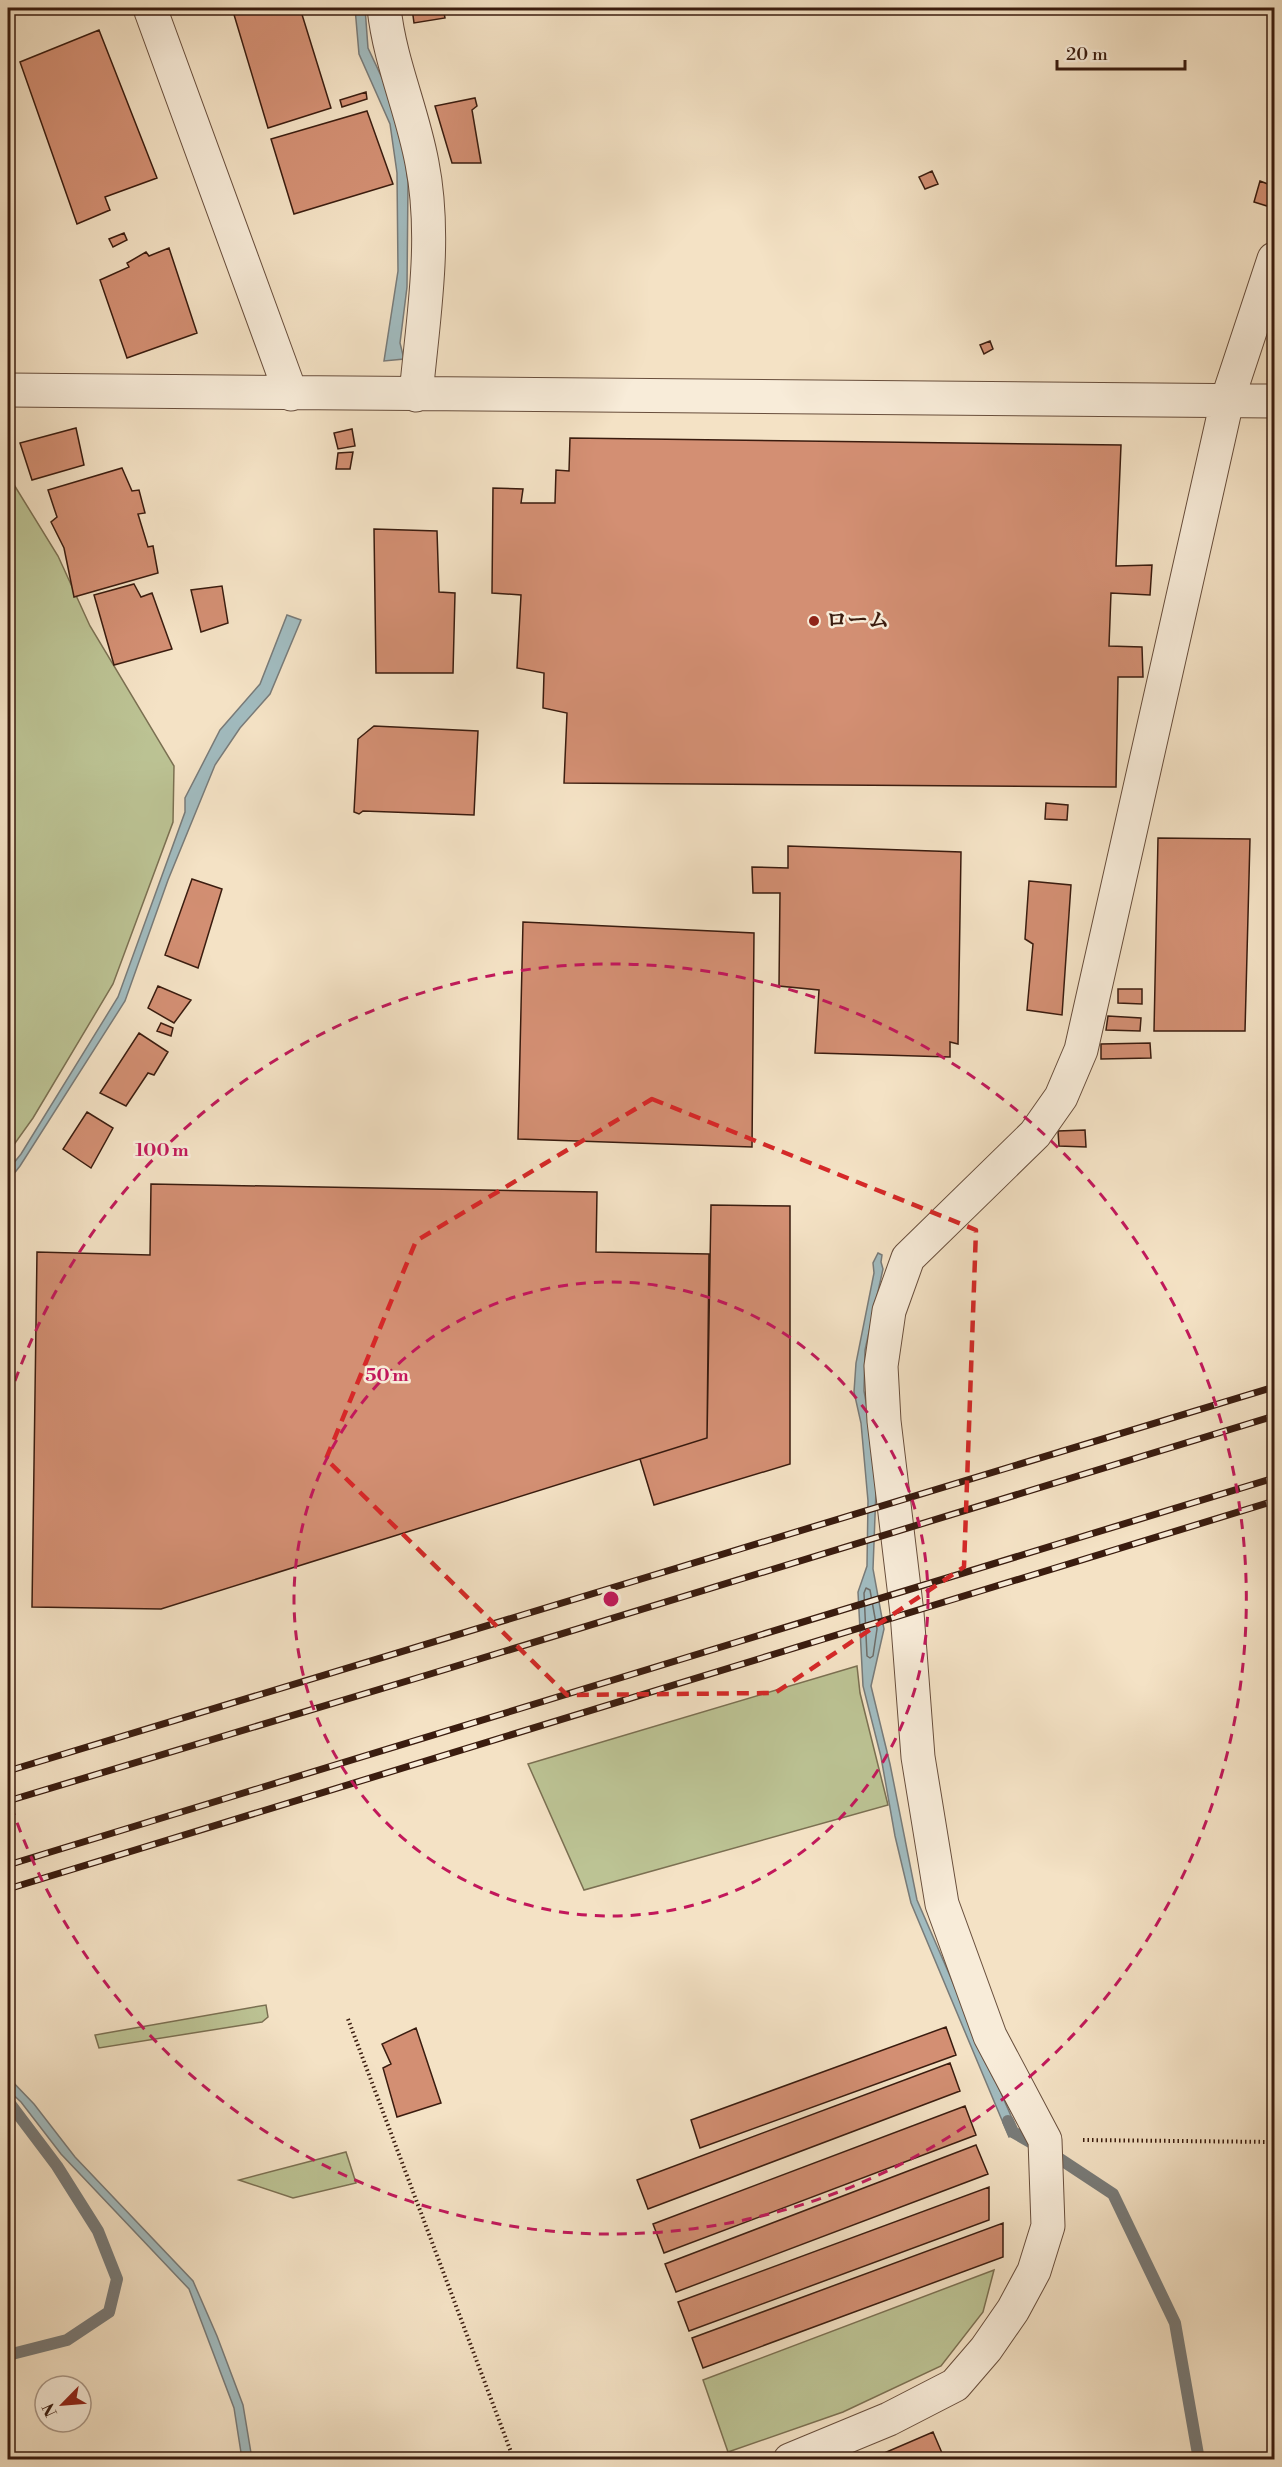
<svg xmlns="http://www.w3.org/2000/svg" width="1282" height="2467" viewBox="0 0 1282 2467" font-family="'Libre Bodoni','Noto Serif JP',serif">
<rect width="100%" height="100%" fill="#f4e2c5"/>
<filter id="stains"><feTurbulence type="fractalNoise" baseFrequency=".00333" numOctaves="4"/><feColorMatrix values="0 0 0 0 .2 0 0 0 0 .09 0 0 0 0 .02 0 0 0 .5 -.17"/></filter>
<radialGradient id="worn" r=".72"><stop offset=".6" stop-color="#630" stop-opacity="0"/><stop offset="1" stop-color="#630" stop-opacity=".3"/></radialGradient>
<path fill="#bcc394" stroke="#7b7052" stroke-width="1.5" d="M 8,475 L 58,556 L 90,626 L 174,766 L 173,822 L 113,984 L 33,1118 L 8,1153 Z
M 857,1666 L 860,1693 L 888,1805 L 584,1890 L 528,1764 Z
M 266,2005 L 268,2017 L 262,2022 L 99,2048 L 95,2035 Z
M 346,2152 L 356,2183 L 293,2198 L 239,2180 Z
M 994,2270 L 983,2312 L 941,2366 L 843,2412 L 728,2452 L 703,2380 Z"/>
<path fill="#a1bbbf" stroke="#787b79" stroke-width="1.5" d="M 355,8 L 365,8 L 368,48 L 390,95 L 402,133 L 408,182 L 407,287 L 400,343 L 404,359 L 384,361 L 398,271 L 397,173 L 390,124 L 359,54 Z
M 287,615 L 301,620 L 270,694 L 240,728 L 215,765 L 168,880 L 125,1001 L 20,1166 L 8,1181 L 8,1170 L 21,1154 L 118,997 L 185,812 L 185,798 L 220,730 L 260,684 Z
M 878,1253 L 882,1255 L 881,1262 L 883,1269 L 865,1350 L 864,1391 L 871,1429 L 876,1490 L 873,1569 L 884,1629 L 871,1686 L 890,1764 L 917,1900 L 1018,2132 L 1009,2137 L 911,1903 L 895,1836 L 881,1757 L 863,1686 L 858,1592 L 867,1566 L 868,1501 L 861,1423 L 854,1392 L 856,1363 L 874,1273 L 873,1263 Z
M 8,2077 L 34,2104 L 75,2157 L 193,2281 L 217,2336 L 243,2405 L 252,2459 L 242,2459 L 234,2408 L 189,2289 L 61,2154 L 21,2102 L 8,2090 Z"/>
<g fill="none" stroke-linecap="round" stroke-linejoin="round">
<path stroke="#6e6c67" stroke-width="1.5" d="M 866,1588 L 870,1590 L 877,1629 L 873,1656 L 870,1658 L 867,1656 L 864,1593 Z"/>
<path stroke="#787b79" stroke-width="12" d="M 8,2101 L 57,2166 L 98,2231 L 117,2279 L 109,2312 L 67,2340 L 8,2355
M 1008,2121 L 1013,2132 L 1060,2159 L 1113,2194 L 1175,2323 L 1199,2460"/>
</g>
<path fill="#d38f73" stroke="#3a1c0f" stroke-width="1.5" d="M 232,8 L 300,8 L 331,108 L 268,128 Z
M 412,8 L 443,8 L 445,18 L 414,23 Z
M 99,30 L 157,178 L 105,197 L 110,210 L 77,224 L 20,62 Z
M 366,92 L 367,99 L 342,107 L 340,100 Z
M 475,98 L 477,106 L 472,110 L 481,163 L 452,163 L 435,106 Z
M 367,111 L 393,184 L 294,214 L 271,139 Z
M 932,171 L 938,184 L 925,189 L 919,177 Z
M 1260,181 L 1273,186 L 1274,190 L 1267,206 L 1254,202 Z
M 124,233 L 127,240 L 113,247 L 109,239 Z
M 169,248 L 197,333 L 127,358 L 100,280 L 129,267 L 127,263 L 146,252 L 149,256 Z
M 990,341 L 993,349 L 984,354 L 980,345 Z
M 76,428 L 84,465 L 32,480 L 20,443 Z
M 352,429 L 355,446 L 338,449 L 334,433 Z
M 570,438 L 1121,445 L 1116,566 L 1152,565 L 1150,595 L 1111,593 L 1109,646 L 1142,647 L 1143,677 L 1118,677 L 1116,787 L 564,783 L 567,713 L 543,708 L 544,673 L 517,668 L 521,595 L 492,593 L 493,488 L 523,489 L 521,503 L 555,503 L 556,470 L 569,471 Z
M 353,452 L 350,469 L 336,469 L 338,453 Z
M 122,468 L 132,491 L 139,490 L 145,513 L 138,514 L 148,547 L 153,546 L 158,573 L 74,597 L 64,548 L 51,522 L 57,517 L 48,490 Z
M 374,529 L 437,531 L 439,592 L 455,593 L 453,673 L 376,673 Z
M 134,584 L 141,597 L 152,593 L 172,649 L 114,665 L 94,595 Z
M 222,586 L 228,623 L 201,632 L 191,590 Z
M 374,726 L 478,731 L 474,815 L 363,811 L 359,814 L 354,812 L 358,739 Z
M 1046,803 L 1068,805 L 1067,820 L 1045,819 Z
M 1158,838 L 1250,839 L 1245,1031 L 1154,1031 Z
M 788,846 L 961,852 L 958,1044 L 950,1042 L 950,1057 L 815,1053 L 819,990 L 779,986 L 780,893 L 753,893 L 752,867 L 788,868 Z
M 192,879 L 222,889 L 198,968 L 165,955 Z
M 1029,881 L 1071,885 L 1062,1015 L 1027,1010 L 1033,944 L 1025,939 Z
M 523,922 L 754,933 L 752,1147 L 518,1139 Z
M 158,986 L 191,1000 L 174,1023 L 148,1008 Z
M 1118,989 L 1142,989 L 1142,1004 L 1118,1003 Z
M 1108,1016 L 1141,1018 L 1140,1031 L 1106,1030 Z
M 161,1023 L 173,1028 L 171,1036 L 157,1031 Z
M 139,1033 L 168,1052 L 154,1075 L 148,1073 L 126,1106 L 100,1093 Z
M 1150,1043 L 1151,1058 L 1101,1059 L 1101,1044 Z
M 87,1112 L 113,1128 L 91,1168 L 63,1149 Z
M 1085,1130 L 1086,1147 L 1059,1146 L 1058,1131 Z
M 151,1184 L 597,1192 L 596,1252 L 709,1254 L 707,1438 L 161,1609 L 32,1607 L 37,1252 L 150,1255 Z
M 711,1205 L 790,1206 L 790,1464 L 654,1505 L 640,1459 L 707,1438 Z
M 946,2027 L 956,2055 L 700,2148 L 691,2120 Z
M 416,2028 L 441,2103 L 397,2117 L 383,2068 L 391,2064 L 382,2044 Z
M 950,2063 L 960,2091 L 648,2209 L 637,2180 Z
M 965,2106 L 976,2135 L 664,2253 L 653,2224 Z
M 976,2145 L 988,2174 L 676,2292 L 665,2264 Z
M 989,2187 L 989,2220 L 689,2331 L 678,2302 Z
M 1003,2223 L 1003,2257 L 703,2368 L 692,2338 Z
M 933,2432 L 945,2460 L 868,2460 Z"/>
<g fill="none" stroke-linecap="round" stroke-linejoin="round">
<defs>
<path id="minor" d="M 384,8 C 390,63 412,109 422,163 C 437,239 423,318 416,395
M 151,11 L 291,394
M 8,390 L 1274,401
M 790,2460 L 889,2419 L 955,2385 L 986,2349 L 1013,2310 L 1034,2271 L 1048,2226 L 1045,2140 L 990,2036 L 942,1904 L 918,1757 L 907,1613 L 884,1421 L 881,1366 L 889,1311 L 908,1258 L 1035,1134 L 1061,1097 L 1081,1050 L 1227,401 L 1274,259"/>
</defs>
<use href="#minor" stroke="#684e3c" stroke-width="35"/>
<path stroke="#3a1c0f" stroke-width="4" stroke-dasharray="1.5 3" stroke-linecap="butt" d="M 348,2019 L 514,2460
M 1083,2140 L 1274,2142"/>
<use href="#minor" stroke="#f8ecd9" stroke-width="33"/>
<defs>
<path id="rail" d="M 8,1771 L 1274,1387
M 8,1801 L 427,1675 L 1274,1416
M 8,1865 L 1274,1478
M 8,1889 L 1274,1501"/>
</defs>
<use href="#rail" stroke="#3a1c0f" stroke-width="7"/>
<use href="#rail" stroke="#f8ecd9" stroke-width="4.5" stroke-dasharray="14" stroke-linecap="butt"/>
</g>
<path fill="none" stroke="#d62828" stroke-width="4.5" stroke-dasharray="12 8" stroke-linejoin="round" d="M 652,1099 L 976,1230 L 964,1567 L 775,1693 L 567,1695 L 326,1459 L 416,1241 Z"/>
<g fill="none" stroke="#c2185b" stroke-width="3" stroke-dasharray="10 8">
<circle cx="611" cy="1599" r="317"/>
<path d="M9 1398A635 635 0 1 1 9 1800"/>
</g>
<circle fill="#8f2418" stroke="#f8ecd9" stroke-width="2" cx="814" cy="621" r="6"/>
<g text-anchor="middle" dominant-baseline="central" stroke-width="5" stroke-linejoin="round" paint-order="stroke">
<g font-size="21" font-weight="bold" fill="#3a1c0f" stroke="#f8ecd9" text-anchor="start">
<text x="826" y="621">ローム</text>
</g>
</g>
<circle cx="611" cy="1599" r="9" fill="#c2185b" stroke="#f8ecd9" stroke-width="3"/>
<g font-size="18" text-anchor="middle" font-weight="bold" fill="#c2185b" stroke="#f8ecd9" stroke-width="5" stroke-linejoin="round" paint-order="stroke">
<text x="162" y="1156">100 m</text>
<text x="387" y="1381">50 m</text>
</g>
<rect width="1282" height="2467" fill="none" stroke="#f4e2c5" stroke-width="30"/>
<rect x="9" y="9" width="1264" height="2449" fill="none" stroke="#3a1c0f" stroke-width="3"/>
<rect x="15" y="15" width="1252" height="2437" fill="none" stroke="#3a1c0f" stroke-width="1.5"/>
<g transform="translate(63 2404) rotate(245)"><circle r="28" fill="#f8ecd9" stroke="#ac9988" stroke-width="1.5"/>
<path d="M0-4.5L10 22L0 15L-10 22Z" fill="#8f2418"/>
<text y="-9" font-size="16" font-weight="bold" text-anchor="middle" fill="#3a1c0f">N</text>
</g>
<path d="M1057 60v9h128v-9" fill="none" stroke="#3a1c0f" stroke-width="3"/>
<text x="1066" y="60" font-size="18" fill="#3a1c0f" stroke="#f8ecd9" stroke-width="4.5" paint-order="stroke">20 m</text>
<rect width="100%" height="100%" filter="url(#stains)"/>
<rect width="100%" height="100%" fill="url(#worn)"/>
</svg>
